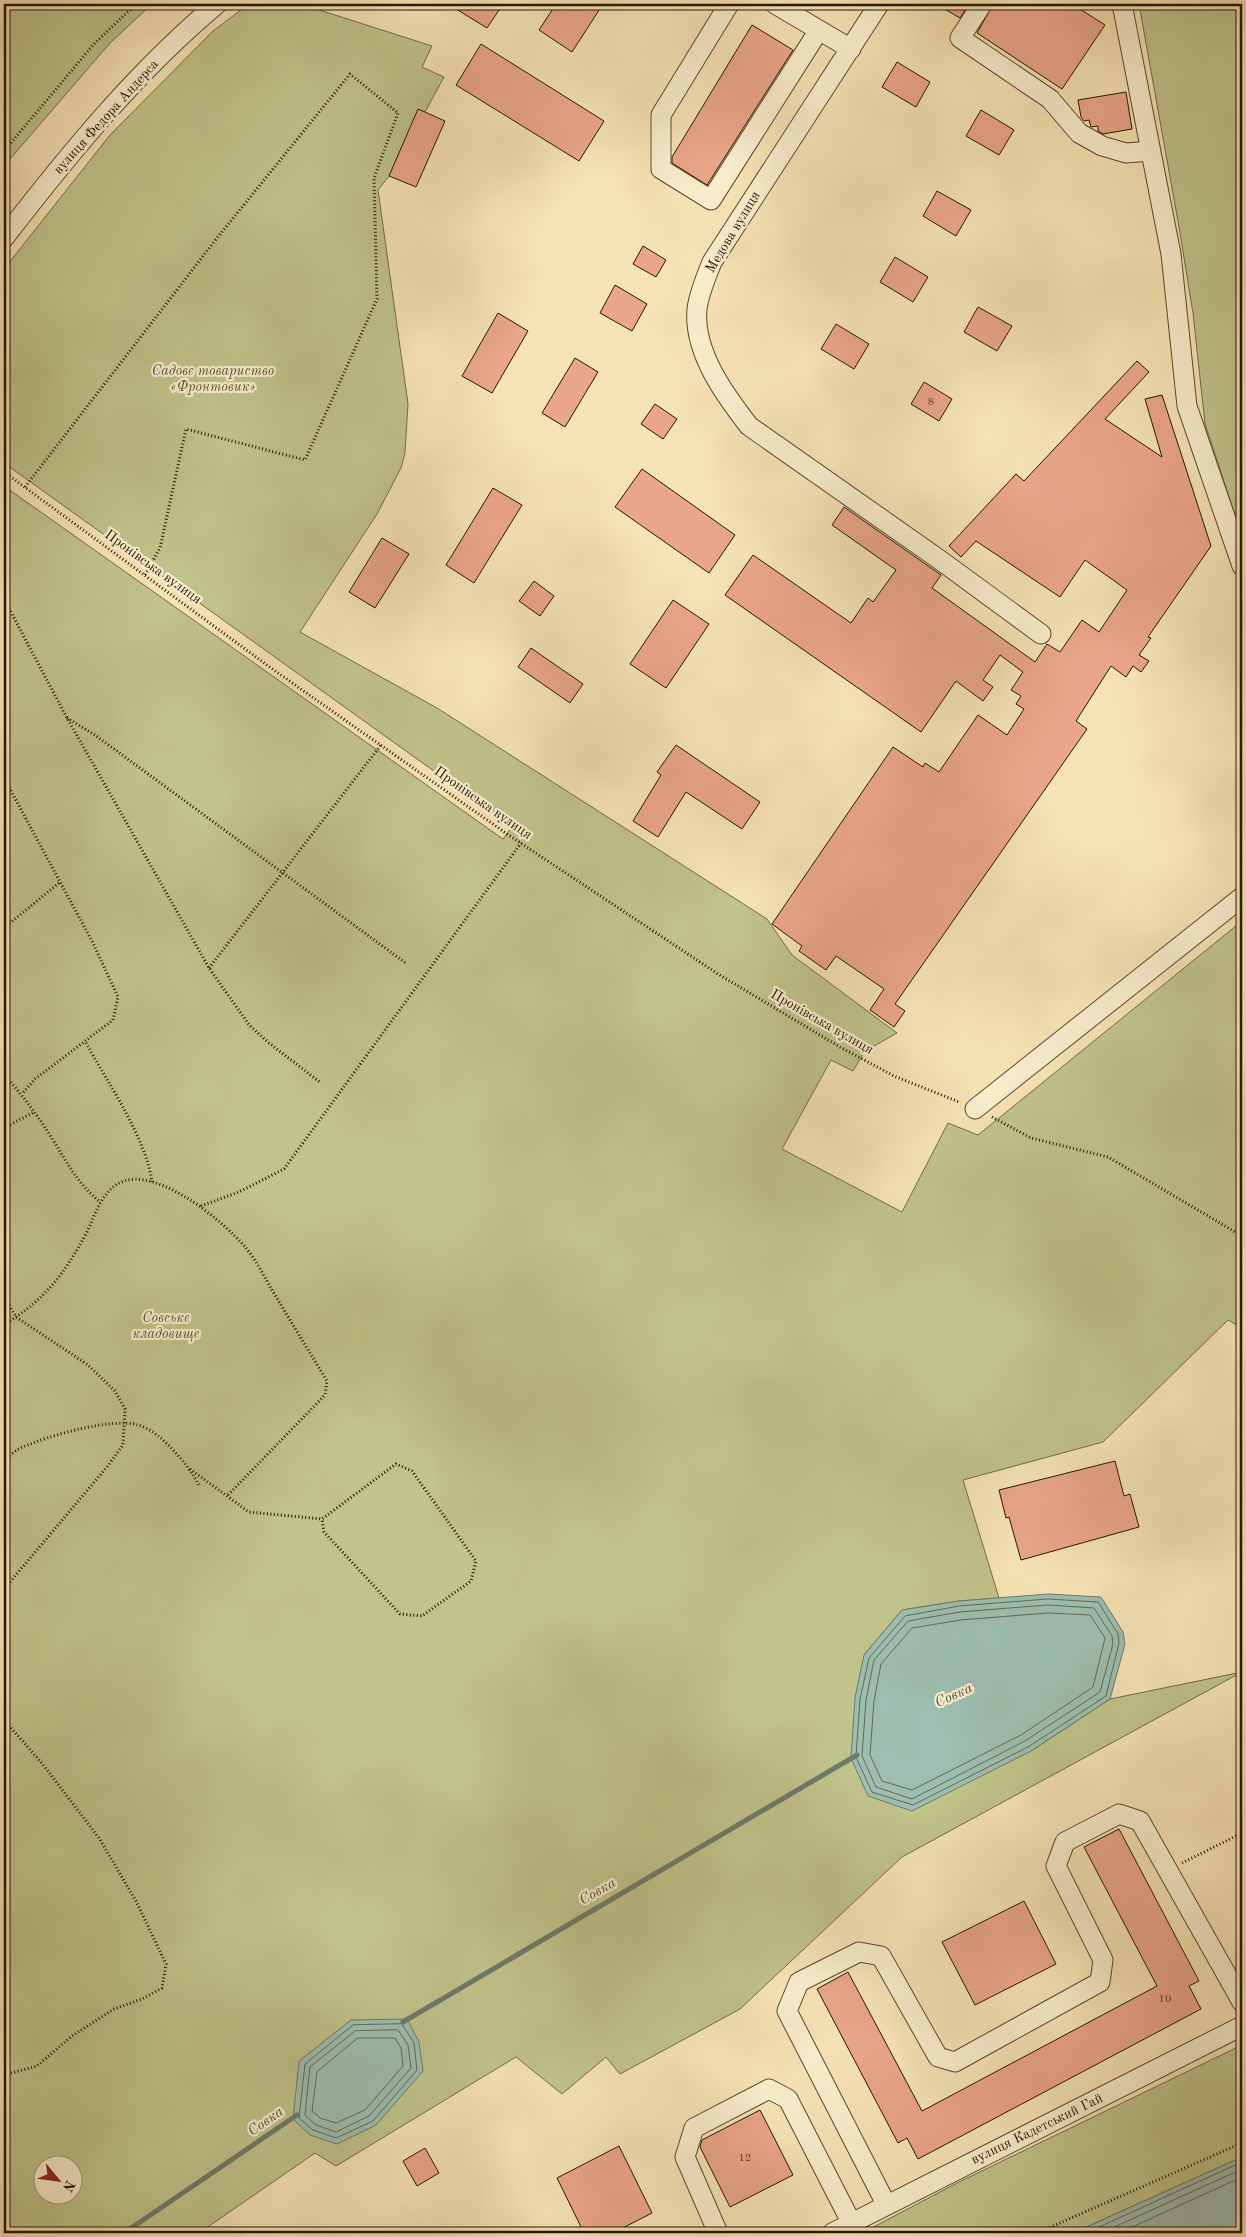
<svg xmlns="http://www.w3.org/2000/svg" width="1246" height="2237" viewBox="0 0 1246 2237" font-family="'Old Standard TT',serif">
<rect width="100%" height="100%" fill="#f6e3b4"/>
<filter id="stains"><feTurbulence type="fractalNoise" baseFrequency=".004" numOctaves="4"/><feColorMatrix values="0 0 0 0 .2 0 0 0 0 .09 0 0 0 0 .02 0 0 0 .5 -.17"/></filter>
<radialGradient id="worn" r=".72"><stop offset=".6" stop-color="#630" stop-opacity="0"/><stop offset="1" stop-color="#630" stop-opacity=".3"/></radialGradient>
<path fill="#c0c38a" stroke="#726c45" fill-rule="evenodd" d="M 4,4 L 152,4 L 110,43 L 4,166 Z
M 249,4 L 311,4 L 310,7 L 432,46 L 422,67 L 444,77 L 425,112 L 420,110 L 389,176 L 378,190 L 408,404 L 405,453 L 401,468 L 377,514 L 300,632 L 437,708 L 767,919 L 792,955 L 897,1033 L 865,1051 L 853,1071 L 831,1060 L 782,1149 L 902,1212 L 948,1123 L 978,1135 L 1242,921 L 1242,1328 L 1228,1320 L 1103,1442 L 963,1480 L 999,1598 L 959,1601 L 902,1610 L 864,1655 L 1031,1751 L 1110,1699 L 1242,1672 L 902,1857 L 740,2009 L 620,2074 L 606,2057 L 562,2094 L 516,2057 L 336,2166 L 315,2153 L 199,2233 L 4,2233 L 4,486 L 503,839 L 512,827 L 4,463 L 4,269 L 110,135 L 213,31 ZM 42,2164 L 72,2164 L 72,2194 L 42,2194 Z
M 1139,4 L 1242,4 L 1242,536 L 1205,424 L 1193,313 L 1179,227 Z
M 1242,2045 L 1242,2157 L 1073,2233 L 862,2233 L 957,2183 Z"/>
<path fill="#9dbeb0" stroke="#6d7a6a" d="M 1048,1594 L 1101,1597 L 1123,1632 L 1125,1644 L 1110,1699 L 1031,1751 L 912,1811 L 868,1796 L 851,1758 L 855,1698 L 864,1655 L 902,1610 L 959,1601 Z
M 407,2019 L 419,2042 L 423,2071 L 376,2125 L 337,2144 L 310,2135 L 293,2119 L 299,2061 L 351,2020 Z
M 1242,2157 L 1242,2233 L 1073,2233 L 1080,2230 Z"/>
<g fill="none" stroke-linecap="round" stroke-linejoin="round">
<path stroke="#616a58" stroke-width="1" d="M 1048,1599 L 1098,1602 L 1118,1634 L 1119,1643 L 1106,1696 L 1028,1747 L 913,1805 L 872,1792 L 856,1757 L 860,1699 L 869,1658 L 905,1616 L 959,1606 Z
M 1048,1605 L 1094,1608 L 1112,1636 L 1113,1644 L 1100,1692 L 1025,1741 L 912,1799 L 876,1787 L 862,1756 L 866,1700 L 874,1660 L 908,1621 L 960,1612 Z
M 1048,1613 L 1090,1615 L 1105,1638 L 1093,1687 L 1021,1735 L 912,1790 L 882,1781 L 870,1755 L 874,1701 L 881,1664 L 912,1628 L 961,1620 Z
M 402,2024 L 414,2043 L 417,2070 L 373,2121 L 336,2138 L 313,2130 L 299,2118 L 305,2064 L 353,2025 Z
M 398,2030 L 408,2045 L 411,2068 L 369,2116 L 336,2132 L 316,2125 L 305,2115 L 310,2067 L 355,2031 Z
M 358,2038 L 395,2038 L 401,2048 L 403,2066 L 365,2110 L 336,2123 L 320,2118 L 312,2111 L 317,2072 Z
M 1086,2233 L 1242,2162
M 1101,2233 L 1242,2169
M 1119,2233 L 1242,2177"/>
<path stroke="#6d7a6a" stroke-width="5" d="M 403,2022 L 857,1755
M 124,2233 L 297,2115"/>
</g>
<path fill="#eaa688" stroke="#251500" d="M 448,4 L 503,4 L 487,28 Z
M 556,4 L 603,4 L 572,52 L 539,30 Z
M 936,4 L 969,4 L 960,18 Z
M 993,4 L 1072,4 L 1105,25 L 1062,89 L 977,33 Z
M 752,25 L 793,50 L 707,185 L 672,163 L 672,157 Z
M 481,44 L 604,121 L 579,161 L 456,85 Z
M 897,62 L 930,82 L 916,107 L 882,87 Z
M 1126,92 L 1132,129 L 1103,134 L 1098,131 L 1098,126 L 1091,127 L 1089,120 L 1084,121 L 1081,117 L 1078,100 Z
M 418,109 L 445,121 L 416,187 L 389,176 Z
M 981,110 L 1014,130 L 999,155 L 966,136 Z
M 937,191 L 971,210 L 956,236 L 923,216 Z
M 643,246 L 666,260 L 656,277 L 633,264 Z
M 895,257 L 928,277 L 913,302 L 880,282 Z
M 615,285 L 647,304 L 632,331 L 600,313 Z
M 978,307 L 1012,326 L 997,351 L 964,332 Z
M 498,313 L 528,331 L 492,393 L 462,376 Z
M 836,324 L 869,344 L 854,369 L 821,349 Z
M 575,358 L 598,372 L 565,427 L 542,413 Z
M 1137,361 L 1149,372 L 1105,419 L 1162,457 L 1145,399 L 1162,395 L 1211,546 L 1148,637 L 1151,638 L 1139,655 L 1149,661 L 1141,672 L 1133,666 L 1126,677 L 1111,666 L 1076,721 L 1087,729 L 895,1004 L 905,1011 L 894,1027 L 870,1010 L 884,989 L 836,956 L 826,970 L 799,951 L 802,946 L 772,924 L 893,747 L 923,767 L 925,763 L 939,772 L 978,715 L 1007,735 L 1024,709 L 1016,704 L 1021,696 L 1011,690 L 1023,672 L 1000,655 L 983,680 L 993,687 L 983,701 L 956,681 L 921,732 L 725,595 L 753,555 L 851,623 L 868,598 L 873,602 L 896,570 L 832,525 L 844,507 L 941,575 L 932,588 L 1035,662 L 1047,644 L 1060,652 L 1082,620 L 1099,632 L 1127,590 L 1085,560 L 1060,597 L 976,541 L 961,557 L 949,546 L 1016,474 L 1024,481 Z
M 924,382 L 952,399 L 939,421 L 911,404 Z
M 655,404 L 677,419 L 663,439 L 641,424 Z
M 642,469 L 735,535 L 709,573 L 615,507 Z
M 493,488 L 522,505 L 474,583 L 446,565 Z
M 382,538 L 409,554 L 375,608 L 349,592 Z
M 534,581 L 554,596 L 540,616 L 519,601 Z
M 673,600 L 709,624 L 666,688 L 630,664 Z
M 531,648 L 583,684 L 570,703 L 518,667 Z
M 676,745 L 760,802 L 742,829 L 686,792 L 658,837 L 633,821 L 661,775 L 657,772 Z
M 1115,1461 L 1124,1496 L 1130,1494 L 1139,1527 L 1021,1560 L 1009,1517 L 1006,1518 L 999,1490 Z
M 1119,1829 L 1199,1981 L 1189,1986 L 1201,2009 L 918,2159 L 907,2138 L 898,2143 L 817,1989 L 848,1972 L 922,2111 L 1157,1986 L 1084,1847 Z
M 1024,1901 L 1056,1964 L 975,2005 L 942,1942 Z
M 760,2110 L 793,2175 L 730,2207 L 700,2147 L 702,2140 Z
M 619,2146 L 652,2213 L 613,2233 L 584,2233 L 557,2178 Z
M 425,2148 L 439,2173 L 417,2186 L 403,2161 Z"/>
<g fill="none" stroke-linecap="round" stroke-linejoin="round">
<defs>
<path id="minor" d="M 729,4 L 661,115 L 661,169 L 711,200 L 819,30
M 775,4 L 851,49
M 879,4 L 712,262 C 706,277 699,293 697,309 C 693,352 725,395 749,426 L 940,560 L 1041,634
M 982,4 L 960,38 L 1050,99 L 1079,133 L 1102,146 L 1126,153 L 1150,151
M 1122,4 L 1171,254 L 1187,406 L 1242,566
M 4,238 C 68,155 136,72 217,4
M 975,1109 L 1242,897
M 886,2204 L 787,2011 L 799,1982 L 859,1952 L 881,1956 L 938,2057 L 955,2062 L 1100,1982 L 1103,1960 L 1056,1866 L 1065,1842 L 1119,1814 L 1140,1821 L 1242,2002
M 718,2233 L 685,2157 L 694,2128 L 769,2089 L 788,2099 L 851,2222
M 832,2233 L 1242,2026"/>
</defs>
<use href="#minor" stroke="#59482d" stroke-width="21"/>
<path stroke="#251500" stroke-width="3" stroke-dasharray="1 2.5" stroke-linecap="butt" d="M 4,151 L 94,44 L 136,4
M 4,472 L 271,668 L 507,834 L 718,974 L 840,1047 L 894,1076 L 959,1102
M 25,487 L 217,238 L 350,74 L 398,113 L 374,178 L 377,299 L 305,460 L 186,429 L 160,548 L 145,575
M 4,599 L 67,718 L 209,968 L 250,1026 L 269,1043 L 321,1083
M 67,718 L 95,735 L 407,964
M 4,778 L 93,943 L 118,997 L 113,1020 L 35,1079 L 22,1094
M 4,928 L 60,882
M 209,968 L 381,745
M 86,1043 C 108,1083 146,1138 152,1182
M 4,1074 C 22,1095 39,1117 53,1140 C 68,1164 77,1183 100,1202
M 992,1117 L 1031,1138 L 1108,1157 L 1242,1236
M 4,1128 L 34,1112
M 201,1206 L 239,1192 L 284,1169 L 521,843
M 4,1296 L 16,1317 L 88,1365 L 115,1391 L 125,1409 L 123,1445 L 107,1467 L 4,1589
M 4,1325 C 45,1299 63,1276 86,1234 C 94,1218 98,1201 112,1188 C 146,1156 224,1221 246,1248 C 256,1260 264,1276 272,1290 C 290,1320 308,1350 327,1381 L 325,1395 L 227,1496
M 4,1460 C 10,1455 16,1450 23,1447 C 47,1436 113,1417 138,1425 C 161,1431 188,1465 199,1485
M 190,1469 L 249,1512 L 322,1519 L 396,1464 L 412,1471 L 476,1561 L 471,1581 L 422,1616 L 400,1614 L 324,1532 L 322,1519
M 4,1720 L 41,1762 L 99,1838 L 136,1901 L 166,1964 L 162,1988 L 142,1999 L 114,2009 L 72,2036 L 37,2066 L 4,2075
M 1182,1863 L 1242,1833
M 1037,2233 L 1242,2143"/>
<use href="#minor" stroke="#f9edce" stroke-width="19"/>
</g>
<g text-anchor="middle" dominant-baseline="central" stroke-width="4.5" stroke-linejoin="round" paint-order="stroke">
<g font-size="11" fill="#563922">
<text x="931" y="402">8</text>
<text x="1165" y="1999">10</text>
<text x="745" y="2158">12</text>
</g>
<g font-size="14" fill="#251500" stroke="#f9edce">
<text transform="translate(106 117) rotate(-48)">вулиця Федора Андерса</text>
<text transform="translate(733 232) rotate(-59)">Медова вулиця</text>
<text transform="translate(153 567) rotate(36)">Пронівська вулиця</text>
<text transform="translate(483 803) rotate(35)">Пронівська вулиця</text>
<text transform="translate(822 1022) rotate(30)">Пронівська вулиця</text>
<text transform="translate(1037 2129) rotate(-26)">вулиця Кадетський Гай</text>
</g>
<g font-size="14" font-style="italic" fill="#5b5230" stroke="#f9edce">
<text x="213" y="371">Садове товариство<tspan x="213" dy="16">«Фронтовик»</tspan></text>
<text x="166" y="1318">Совське<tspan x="166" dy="16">кладовище</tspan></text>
</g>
<g font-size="15" font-style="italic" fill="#4f503e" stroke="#f9edce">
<text transform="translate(954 1696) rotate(-25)">Совка</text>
<text transform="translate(598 1892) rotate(-30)">Совка</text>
<text transform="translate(266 2122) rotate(-35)">Совка</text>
</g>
</g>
<rect width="1246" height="2237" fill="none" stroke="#f6e3b4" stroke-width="20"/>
<rect x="5" y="5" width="1236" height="2227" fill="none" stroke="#251500" stroke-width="2.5"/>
<rect x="10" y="10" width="1226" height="2217" fill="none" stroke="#251500"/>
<g transform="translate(58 2180) rotate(119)"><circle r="24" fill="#f9edce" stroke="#a4977c"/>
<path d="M0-4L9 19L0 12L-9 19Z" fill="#8f2418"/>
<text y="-8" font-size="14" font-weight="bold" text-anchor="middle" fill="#251500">N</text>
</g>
<rect width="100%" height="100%" filter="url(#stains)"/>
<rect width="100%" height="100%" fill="url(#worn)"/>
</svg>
